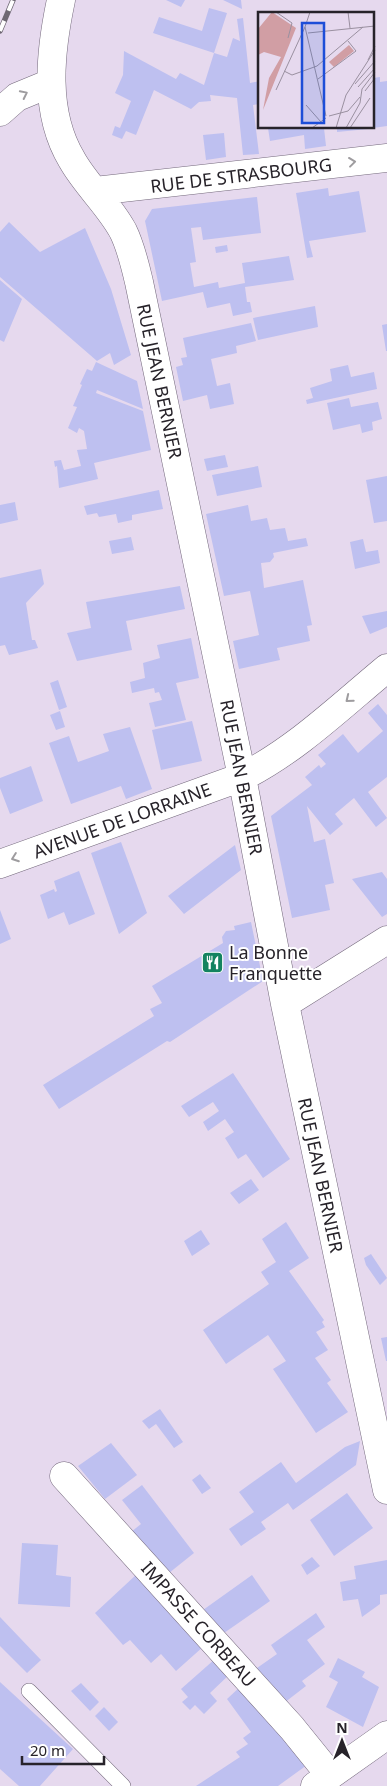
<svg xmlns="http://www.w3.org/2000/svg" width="387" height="1786" viewBox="0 0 387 1786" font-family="'Noto Sans',sans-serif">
<rect width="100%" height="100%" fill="#e6d9ee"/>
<path fill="#bec0f0" d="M 166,0 L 185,0 L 181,7 Z
M 223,0 L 241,0 L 242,9 Z
M 209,8 L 227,13 L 214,53 L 153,33 L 159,17 L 202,31 Z
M 243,18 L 250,83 L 260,81 L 260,104 L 253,105 L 259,154 L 243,155 L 237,98 L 210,95 L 211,101 L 199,102 L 191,109 L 154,90 L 136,135 L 126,131 L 122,139 L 112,135 L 115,126 L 120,128 L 131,101 L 115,93 L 123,75 L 124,51 L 176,79 L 180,73 L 204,85 L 214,53 L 227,57 L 233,38 L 240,41 L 237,19 Z
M 380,77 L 380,82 L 387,81 L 387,126 L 373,128 L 373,78 Z
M 268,128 L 324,128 L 326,146 L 305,149 L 304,135 L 270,141 Z
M 337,128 L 368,128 L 368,129 L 337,132 Z
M 224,133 L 226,157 L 206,160 L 203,135 Z
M 328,188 L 329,196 L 359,191 L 366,232 L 309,241 L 313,257 L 307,258 L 296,193 Z
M 257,197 L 261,233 L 203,240 L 201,227 L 191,228 L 196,262 L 190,263 L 194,287 L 218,282 L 219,288 L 245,283 L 242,263 L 289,256 L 294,280 L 245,287 L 247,302 L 250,302 L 252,312 L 233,316 L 230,303 L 207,308 L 203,292 L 162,301 L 145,221 L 152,209 Z
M 9,222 L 40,252 L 85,228 L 111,289 L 131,355 L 114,365 L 110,353 L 97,361 L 0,277 L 0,232 Z
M 227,245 L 228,251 L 216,253 L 215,247 Z
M 0,280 L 22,299 L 4,342 L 0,340 Z
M 315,306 L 318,327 L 258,340 L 253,318 Z
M 251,323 L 256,341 L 236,346 L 237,353 L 211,359 L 217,386 L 230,383 L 234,404 L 210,409 L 207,395 L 183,401 L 176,367 L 183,365 L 181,358 L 187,357 L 183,338 Z
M 387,324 L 387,351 L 386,351 L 382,325 Z
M 96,362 L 137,381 L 143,409 L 97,390 L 96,393 L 143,411 L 151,450 L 94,463 L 98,479 L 59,488 L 57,466 L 55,467 L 54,461 L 61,460 L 64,470 L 81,466 L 77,450 L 87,449 L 84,431 L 79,428 L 77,433 L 68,428 L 77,407 L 73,406 L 82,385 L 80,384 L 87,369 L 92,371 Z
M 348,365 L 351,377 L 374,372 L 377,389 L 307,404 L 306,400 L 313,398 L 310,388 L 332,381 L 330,369 Z
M 349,398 L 351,407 L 378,402 L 382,419 L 372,422 L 373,430 L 362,433 L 360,424 L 333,430 L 327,403 Z
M 225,455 L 228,467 L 207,471 L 204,459 Z
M 258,466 L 262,487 L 217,496 L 212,475 Z
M 387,476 L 387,521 L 374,523 L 366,480 Z
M 159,490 L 163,509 L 132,515 L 132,520 L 118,523 L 116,514 L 99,517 L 97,513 L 87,515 L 84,506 Z
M 15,502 L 18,520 L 0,524 L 0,505 Z
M 248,505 L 251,521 L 267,518 L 270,530 L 285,528 L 288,541 L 306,538 L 308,546 L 273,553 L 274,557 L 270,562 L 261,563 L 264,588 L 303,580 L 312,625 L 307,626 L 310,641 L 277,648 L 280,660 L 239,669 L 233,641 L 259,635 L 250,591 L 224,596 L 206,514 Z
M 131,537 L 134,550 L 112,554 L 109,541 Z
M 363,539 L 366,552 L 378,550 L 380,563 L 355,569 L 350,542 Z
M 41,569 L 44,584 L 26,603 L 32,640 L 35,640 L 38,648 L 9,655 L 5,645 L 0,646 L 0,578 Z
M 180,586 L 185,609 L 126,621 L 132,650 L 77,661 L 67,633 L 91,628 L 86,602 Z
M 387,611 L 387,627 L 370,634 L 362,616 Z
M 191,638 L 199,678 L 176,683 L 186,720 L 155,727 L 149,703 L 162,700 L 159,692 L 155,693 L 154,688 L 132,693 L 130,682 L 145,678 L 143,663 L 160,658 L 157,645 Z
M 58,680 L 67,707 L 59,710 L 50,683 Z
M 378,704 L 387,715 L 387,777 L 368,792 L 387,818 L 376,827 L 354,798 L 335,814 L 343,824 L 330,835 L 307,806 L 314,842 L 325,839 L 334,883 L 325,885 L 330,910 L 292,918 L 271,816 L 312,785 L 305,777 L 319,765 L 321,768 L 326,764 L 318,755 L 343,734 L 358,753 L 383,731 L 368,713 Z
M 60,711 L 65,727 L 56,730 L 50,715 Z
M 192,721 L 202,761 L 161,770 L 152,730 Z
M 130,727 L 152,789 L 126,799 L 121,786 L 71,804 L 49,743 L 69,736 L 78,762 L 109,751 L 103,734 Z
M 31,766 L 43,801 L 10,814 L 0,788 L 0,778 Z
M 121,842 L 147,913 L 119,934 L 91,853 Z
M 235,845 L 241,870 L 184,914 L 168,896 Z
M 79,871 L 95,914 L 69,925 L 64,912 L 48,919 L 40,895 L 54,889 L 55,892 L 57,891 L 54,881 Z
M 382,872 L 387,879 L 387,914 L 382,917 L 352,879 Z
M 0,910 L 11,939 L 0,944 Z
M 251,922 L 263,981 L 170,1042 L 167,1041 L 59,1109 L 43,1085 L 154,1016 L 150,1009 L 162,1003 L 152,986 L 223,943 L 222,937 L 226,931 L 235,930 L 234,926 Z
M 233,1073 L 290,1159 L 263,1178 L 246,1154 L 238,1159 L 225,1138 L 234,1132 L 225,1119 L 208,1131 L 203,1122 L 219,1111 L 213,1102 L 189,1117 L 181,1106 Z
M 251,1179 L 259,1190 L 239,1204 L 230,1193 Z
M 286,1222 L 309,1258 L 289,1271 L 324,1320 L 322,1322 L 325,1327 L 316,1332 L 328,1350 L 315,1358 L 331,1380 L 327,1383 L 348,1412 L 316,1433 L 273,1369 L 286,1361 L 268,1335 L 226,1364 L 203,1330 L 269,1284 L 261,1272 L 276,1262 L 262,1239 Z
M 201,1230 L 210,1244 L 192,1256 L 184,1241 Z
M 371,1254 L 387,1278 L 380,1285 L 366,1265 L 364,1258 Z
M 387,1337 L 387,1361 L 386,1361 L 381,1338 Z
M 160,1409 L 183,1442 L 174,1448 L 156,1424 L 149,1429 L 142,1421 Z
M 360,1441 L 356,1465 L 293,1510 L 288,1503 L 261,1522 L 266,1529 L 241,1546 L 229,1529 L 254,1512 L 239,1492 L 281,1462 L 296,1483 L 345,1447 Z
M 111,1443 L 137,1475 L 105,1499 L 78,1466 Z
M 200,1474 L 211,1488 L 202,1494 L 192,1480 Z
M 142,1485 L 194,1553 L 169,1573 L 131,1532 L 141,1524 L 122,1500 Z
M 347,1493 L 373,1528 L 334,1556 L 310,1520 Z
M 22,1543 L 58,1545 L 56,1575 L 71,1577 L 70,1607 L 18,1604 Z
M 312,1557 L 320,1566 L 307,1575 L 301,1565 Z
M 387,1560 L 387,1594 L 380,1595 L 380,1604 L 362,1617 L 358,1599 L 343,1601 L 340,1582 L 356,1579 L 354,1566 Z
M 137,1574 L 204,1646 L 176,1671 L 161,1654 L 151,1663 L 130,1640 L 123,1645 L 95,1613 Z
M 252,1575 L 270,1601 L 224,1633 L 203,1610 Z
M 316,1613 L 325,1627 L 307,1640 L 325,1664 L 302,1681 L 306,1686 L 284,1703 L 257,1668 L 277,1654 L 271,1645 Z
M 0,1617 L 41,1660 L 27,1673 L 0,1646 Z
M 338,1658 L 365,1672 L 362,1677 L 379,1687 L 363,1727 L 326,1707 L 338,1682 L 329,1677 Z
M 215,1659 L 230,1674 L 210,1693 L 217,1701 L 204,1714 L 195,1705 L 190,1710 L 182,1702 L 188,1697 L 181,1689 Z
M 0,1682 L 73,1749 L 40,1786 L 19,1786 L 0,1769 Z
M 81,1683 L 99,1702 L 90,1711 L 71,1691 Z
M 241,1686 L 307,1765 L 278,1786 L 196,1786 L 240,1757 L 236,1752 L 248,1744 L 243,1738 L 251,1732 L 227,1699 Z
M 104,1707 L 118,1722 L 109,1731 L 95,1716 Z"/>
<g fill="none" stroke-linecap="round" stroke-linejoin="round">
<defs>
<path id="lane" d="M 29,1691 L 123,1786"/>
<path id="street" d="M 61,0 C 50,52 43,112 72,160 C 86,185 109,205 123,231 C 131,247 135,265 139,282 L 242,777 L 285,1004 L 387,1490
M 0,112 L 17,97 L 51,83
M 95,191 L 387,158
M 0,864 L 242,777 C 296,750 341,706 387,668
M 285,1004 L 387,940
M 64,1476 L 292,1728 L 330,1775"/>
<path id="secondary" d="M 315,1786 L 387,1735"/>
</defs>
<use href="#lane" stroke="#74697c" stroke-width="16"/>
<use href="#street" stroke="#74697c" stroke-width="29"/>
<use href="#secondary" stroke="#74697c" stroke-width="29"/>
<use href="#lane" stroke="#fff" stroke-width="15"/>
<use href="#street" stroke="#fff" stroke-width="28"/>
<use href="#secondary" stroke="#fff" stroke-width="28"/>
<defs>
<path id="rail" d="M 0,31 L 13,0"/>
</defs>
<use href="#rail" stroke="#6e6773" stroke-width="5.5"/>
<use href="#rail" stroke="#fff" stroke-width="4" stroke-dasharray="11" stroke-linecap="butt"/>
</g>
<defs><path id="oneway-chevron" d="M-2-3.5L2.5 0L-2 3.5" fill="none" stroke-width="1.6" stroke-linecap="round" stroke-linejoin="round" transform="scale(1.25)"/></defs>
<g stroke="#9e9c9f">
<use href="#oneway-chevron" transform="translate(24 94) rotate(-26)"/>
<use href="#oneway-chevron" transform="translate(352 162) rotate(-7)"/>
<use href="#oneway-chevron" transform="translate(349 699) rotate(141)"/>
<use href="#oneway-chevron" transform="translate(15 858) rotate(160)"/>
</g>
<defs>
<symbol id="restaurant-square" viewBox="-11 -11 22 22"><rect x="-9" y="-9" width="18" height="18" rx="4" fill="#138360" stroke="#fff"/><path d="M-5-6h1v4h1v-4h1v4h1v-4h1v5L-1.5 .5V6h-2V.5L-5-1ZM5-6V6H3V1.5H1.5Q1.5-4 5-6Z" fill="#fff"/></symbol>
</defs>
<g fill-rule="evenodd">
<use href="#restaurant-square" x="200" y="950" width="25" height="25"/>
</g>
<g text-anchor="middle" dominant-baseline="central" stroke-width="4" stroke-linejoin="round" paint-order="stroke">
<g font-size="18" fill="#27232a" stroke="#fff">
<text transform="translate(241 175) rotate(-7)">RUE DE STRASBOURG</text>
<text transform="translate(160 381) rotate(78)">RUE JEAN BERNIER</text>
<text transform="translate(242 777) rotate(79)">RUE JEAN BERNIER</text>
<text transform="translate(122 820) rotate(-20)">AVENUE DE LORRAINE</text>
<text transform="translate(321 1175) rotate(78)">RUE JEAN BERNIER</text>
<text transform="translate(199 1624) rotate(48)">IMPASSE CORBEAU</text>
</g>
<g font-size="18" fill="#27232a" stroke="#fff" text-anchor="start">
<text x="229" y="952">La Bonne<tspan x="229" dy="21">Franquette</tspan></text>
</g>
</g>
<g transform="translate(258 12)">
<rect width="116" height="116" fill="#e6d9ee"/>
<path d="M 14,0 L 38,16 L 5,98 L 11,66 L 23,45 L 6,40 L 0,43 L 0,17 ZM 91,33 L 96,39 L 76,55 L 71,50 Z" fill="#d19ea4"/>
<path fill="none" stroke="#9a90a0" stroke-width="1" d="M 18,0 L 34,11 L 30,26M 90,0 L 92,16M 47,15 L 68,104M 47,15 L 52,0M 50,21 L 117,14M 110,48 L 117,34M 26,59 L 34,63 L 59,54 L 105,15M 60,67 L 98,39 L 90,29M 97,72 L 117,49M 100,75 L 117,56M 18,78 L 47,15M 107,79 L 117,66M 48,93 L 63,110M 71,104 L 90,99 L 102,85M 54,116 L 68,106M 78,116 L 88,83 L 117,38M 88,116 L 102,91 L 104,77 L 117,60M 92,116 L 112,86"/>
<path fill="#1d4ed8" fill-opacity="0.15" stroke="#1d4ed8" stroke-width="2.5" d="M 44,11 L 66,11 L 66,111 L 44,111 Z"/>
<rect width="116" height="116" fill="none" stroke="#27232a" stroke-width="2.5"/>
</g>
<g transform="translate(342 1741)" stroke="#ffffff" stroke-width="4" paint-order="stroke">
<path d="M0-4L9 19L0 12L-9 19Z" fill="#27232a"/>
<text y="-8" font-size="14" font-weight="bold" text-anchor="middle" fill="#27232a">N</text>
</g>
<path d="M22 1756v8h82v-8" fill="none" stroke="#27232a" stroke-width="2.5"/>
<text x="30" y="1756" font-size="15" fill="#27232a" stroke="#ffffff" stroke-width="4" paint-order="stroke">20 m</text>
</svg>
